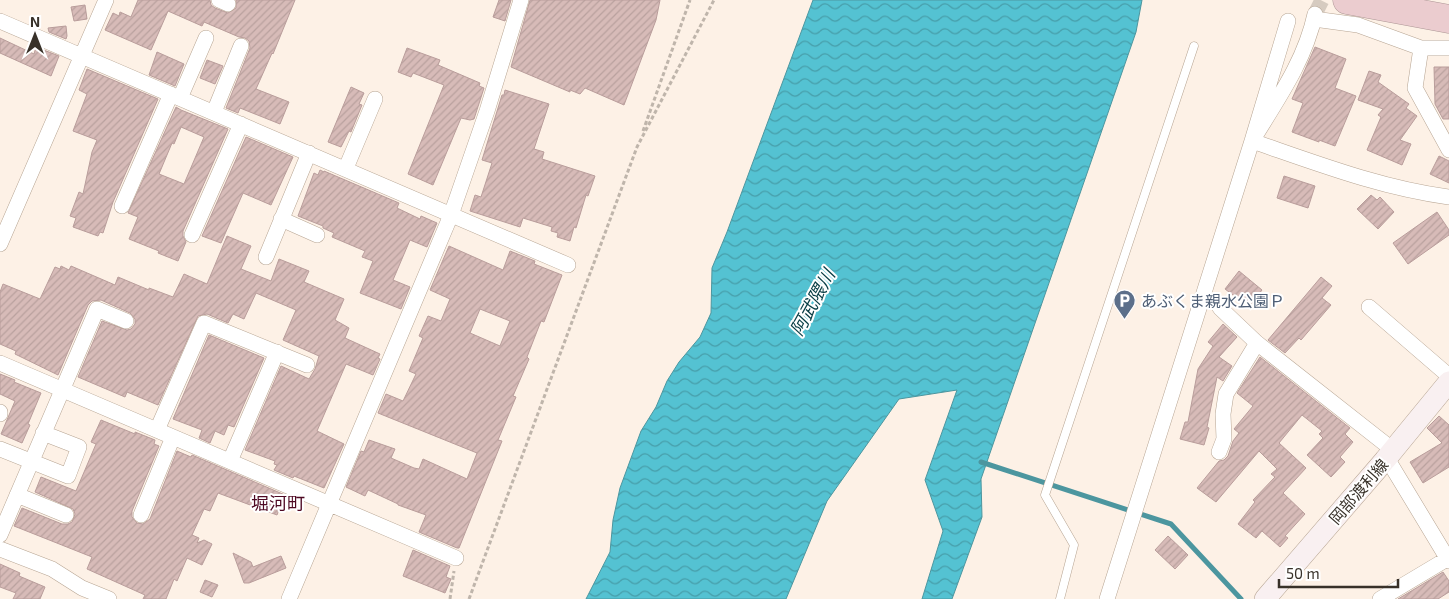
<svg xmlns="http://www.w3.org/2000/svg" width="1449" height="599" viewBox="0 0 1449 599" font-family="'Exo 2','Noto Sans JP',sans-serif">
<defs>
<pattern id="water-waves" width="16" height="10" patternUnits="userSpaceOnUse" patternTransform="scale(1.25)"><rect width="16" height="10" fill="#54c2d2"/><path d="M0 5q4-4 8 0t8 0" fill="none" stroke="#479eaa"/></pattern>
<pattern id="building-hatch" width="6" height="6" patternUnits="userSpaceOnUse" patternTransform="scale(1.25)"><rect width="6" height="6" fill="#d7bbb8"/><path d="M-1 1l2-2M0 6l6-6M5 7l2-2" fill="none" stroke="#b9a19e"/></pattern>
</defs>
<rect width="100%" height="100%" fill="#fdf1e6"/>
<path fill="url(#water-waves)" stroke="#4c969f" d="M 813,0 L 1142,0 L 1136,32 L 981,479 L 982,517 L 952,599 L 922,599 L 943,531 L 925,480 L 957,390 L 899,399 L 827,501 L 786,599 L 586,599 L 610,552 L 613,520 L 620,488 L 641,431 L 656,407 L 667,381 L 679,362 L 700,337 L 711,313 L 712,268 L 727,232 Z"/>
<g fill="none" stroke-linecap="round" stroke-linejoin="round">
<path stroke="#4c969f" stroke-width="5" d="M 981,462 L 1171,524 L 1241,599"/>
</g>
<path fill="url(#building-hatch)" stroke="#b99d9b" fill-rule="evenodd" d="M 138,0 L 210,0 L 211,5 L 215,8 L 228,13 L 236,8 L 236,0 L 295,0 L 273,54 L 272,53 L 256,89 L 289,102 L 280,124 L 240,108 L 238,113 L 226,108 L 250,48 L 249,41 L 245,38 L 239,37 L 204,22 L 202,26 L 168,11 L 151,50 L 105,30 L 113,13 L 119,16 L 120,12 L 131,17 Z
M 499,0 L 511,0 L 505,21 L 493,17 Z
M 530,0 L 660,0 L 656,20 L 624,105 L 585,88 L 580,94 L 570,90 L 570,92 L 511,67 Z
M 85,5 L 87,19 L 74,21 L 71,7 Z
M 66,26 L 67,36 L 66,39 L 49,32 L 48,28 Z
M 0,38 L 34,54 L 36,47 L 59,56 L 51,76 L 0,53 Z
M 1315,47 L 1346,59 L 1335,88 L 1356,96 L 1335,146 L 1319,140 L 1319,142 L 1292,132 L 1303,103 L 1292,99 Z
M 407,48 L 440,60 L 438,65 L 480,83 L 479,86 L 484,88 L 474,119 L 470,120 L 461,118 L 433,185 L 408,174 L 444,85 L 413,73 L 411,77 L 398,72 Z
M 157,52 L 184,64 L 175,86 L 149,75 Z
M 207,60 L 223,66 L 215,84 L 200,78 Z
M 1434,67 L 1449,67 L 1449,119 L 1443,119 L 1435,104 Z
M 87,69 L 158,99 L 113,202 L 103,233 L 100,232 L 98,236 L 73,227 L 76,218 L 70,216 L 79,192 L 83,194 L 92,152 L 97,140 L 73,131 L 87,94 L 79,90 Z
M 1369,71 L 1381,75 L 1378,82 L 1409,104 L 1406,108 L 1417,116 L 1400,140 L 1411,144 L 1402,165 L 1367,150 L 1381,117 L 1378,115 L 1383,109 L 1358,100 Z
M 351,87 L 364,93 L 359,104 L 362,105 L 351,132 L 349,131 L 341,147 L 328,142 Z
M 505,90 L 549,104 L 534,149 L 544,152 L 542,159 L 595,176 L 588,196 L 586,195 L 576,228 L 574,227 L 570,241 L 557,237 L 558,233 L 551,231 L 552,227 L 523,218 L 520,227 L 470,211 L 475,195 L 481,197 L 492,163 L 482,160 L 502,95 L 504,95 Z
M 176,107 L 181,110 L 228,129 L 183,231 L 183,236 L 186,242 L 178,261 L 158,253 L 159,251 L 129,239 L 138,217 L 128,213 ZM 181,127 L 204,137 L 184,184 L 159,174 L 172,143 L 174,144 Z
M 246,137 L 293,157 L 271,205 L 243,193 L 221,243 L 202,236 Z
M 1439,156 L 1449,161 L 1449,183 L 1430,174 Z
M 320,170 L 324,172 L 324,171 L 399,203 L 397,208 L 420,219 L 421,216 L 437,223 L 427,247 L 410,240 L 393,280 L 410,287 L 401,309 L 360,293 L 373,261 L 362,257 L 365,251 L 332,237 L 334,233 L 323,228 L 323,226 L 298,216 L 314,173 L 318,175 Z
M 1284,176 L 1315,186 L 1308,208 L 1277,198 Z
M 1371,195 L 1377,200 L 1380,197 L 1394,212 L 1378,229 L 1357,209 Z
M 1437,212 L 1449,230 L 1449,235 L 1408,264 L 1393,243 Z
M 227,236 L 251,246 L 241,269 L 271,281 L 279,259 L 309,271 L 304,282 L 344,299 L 335,320 L 349,328 L 345,338 L 380,354 L 378,358 L 380,359 L 373,375 L 346,364 L 317,431 L 344,444 L 324,488 L 294,476 L 293,478 L 274,470 L 277,465 L 274,464 L 275,461 L 245,450 L 281,366 L 309,379 L 315,369 L 319,356 L 283,340 L 296,310 L 256,293 L 244,319 L 233,314 L 228,323 L 207,314 L 198,316 L 158,405 L 127,392 L 125,397 L 78,377 L 102,321 L 127,330 L 131,329 L 135,324 L 135,319 L 130,313 L 101,300 L 92,301 L 88,305 L 58,375 L 15,354 L 16,351 L 0,344 L 0,292 L 3,284 L 40,299 L 55,267 L 60,269 L 61,266 L 69,270 L 71,266 L 115,285 L 118,277 L 149,290 L 149,288 L 173,297 L 184,274 L 207,284 Z
M 449,246 L 503,270 L 510,251 L 535,261 L 534,264 L 562,275 L 544,322 L 541,321 L 527,357 L 529,359 L 513,396 L 516,397 L 498,440 L 502,441 L 459,548 L 457,548 L 419,532 L 426,515 L 398,505 L 398,504 L 368,490 L 365,496 L 346,487 L 361,451 L 364,452 L 369,440 L 395,449 L 391,458 L 414,468 L 419,469 L 423,459 L 467,479 L 477,453 L 378,413 L 386,394 L 403,401 L 416,374 L 409,371 L 423,338 L 419,336 L 428,316 L 441,321 L 450,299 L 430,290 ZM 480,309 L 510,321 L 500,346 L 470,333 Z
M 1239,271 L 1262,290 L 1249,307 L 1225,289 Z
M 1321,277 L 1332,286 L 1322,298 L 1331,305 L 1301,340 L 1299,338 L 1285,353 L 1268,340 Z
M 1223,324 L 1237,337 L 1219,357 L 1232,366 L 1223,381 L 1217,377 L 1207,427 L 1209,428 L 1204,445 L 1180,439 L 1185,422 L 1188,422 L 1198,369 L 1213,346 L 1208,342 Z
M 209,335 L 264,358 L 234,427 L 228,425 L 224,435 L 215,431 L 210,443 L 199,438 L 202,430 L 173,419 Z
M 1260,357 L 1350,428 L 1345,434 L 1353,442 L 1340,457 L 1345,462 L 1331,477 L 1307,455 L 1323,438 L 1319,434 L 1322,431 L 1302,415 L 1279,443 L 1306,468 L 1283,493 L 1305,514 L 1285,536 L 1288,538 L 1280,547 L 1262,531 L 1256,538 L 1238,524 L 1255,502 L 1253,500 L 1275,477 L 1271,474 L 1277,469 L 1259,451 L 1216,502 L 1197,488 L 1219,461 L 1224,460 L 1228,456 L 1233,441 L 1239,433 L 1234,429 L 1253,406 L 1237,393 Z
M 0,374 L 15,380 L 14,382 L 41,393 L 28,424 L 30,425 L 22,443 L 1,434 L 15,401 L 0,394 Z
M 1439,416 L 1449,425 L 1449,467 L 1423,483 L 1410,462 L 1442,443 L 1427,428 Z
M 101,420 L 135,434 L 135,432 L 155,440 L 154,444 L 159,446 L 132,511 L 132,517 L 137,523 L 143,524 L 150,519 L 177,451 L 191,457 L 192,455 L 285,495 L 277,515 L 218,493 L 210,511 L 204,509 L 192,535 L 199,538 L 197,543 L 204,540 L 212,544 L 202,565 L 187,558 L 177,581 L 174,579 L 166,599 L 143,599 L 145,595 L 87,569 L 92,557 L 14,526 L 22,508 L 62,524 L 68,524 L 72,522 L 75,514 L 73,509 L 35,492 L 41,477 L 76,491 L 96,444 L 91,442 Z
M 1168,536 L 1188,555 L 1175,569 L 1155,550 Z
M 413,550 L 450,566 L 446,577 L 451,579 L 445,593 L 403,576 Z
M 233,553 L 251,562 L 253,567 L 281,556 L 286,568 L 249,583 L 244,583 Z
M 0,564 L 20,573 L 19,576 L 45,587 L 40,599 L 13,599 L 16,593 L 0,587 Z
M 1443,572 L 1449,581 L 1449,592 L 1438,599 L 1398,599 Z
M 205,580 L 218,585 L 212,597 L 200,592 Z"/>
<g fill="none" stroke-linecap="round" stroke-linejoin="round">
<path stroke="#d6cbc0" stroke-width="15" stroke-dasharray="15 8" stroke-linecap="butt" d="M 1315,14 L 1322,0"/>
<defs>
<path id="lane" d="M 1060,599 L 1074,545 L 1045,495 L 1194,46"/>
<path id="street" d="M 219,0 L 228,4
M 1315,14 C 1305,61 1277,100 1252,141 C 1316,163 1381,188 1449,197
M 1314,19 L 1358,25 L 1421,48 L 1449,48
M 0,21 L 568,265
M 1421,48 L 1415,88 L 1449,150
M 180,98 L 206,38
M 214,112 L 241,46
M 346,168 L 375,99
M 122,206 L 171,94
M 281,219 L 317,235
M 192,235 L 241,124
M 0,244 L 106,0
M 266,257 L 309,153
M 1369,307 L 1449,376
M 1220,308 L 1257,343 L 1393,450
M 0,363 L 456,558
M 0,412 L 0,414
M 157,430 L 204,323 L 307,365
M 0,449 L 68,476 L 79,447 L 43,433
M 1219,452 L 1224,439 L 1223,414 L 1226,394 L 1257,343
M 1385,460 L 1391,465 L 1449,561
M 230,461 L 277,352
M 17,495 L 66,515
M 141,515 L 173,437
M 0,535 L 97,309 L 126,321
M 0,549 L 52,569 L 82,588 L 109,599
M 289,599 L 451,215 L 487,111 L 521,0
M 1107,599 L 1252,141 L 1288,21
M 1380,599 L 1447,559"/>
<path id="secondary" d="M 1265,599 L 1385,460 L 1449,382"/>
<path id="highway" d="M 1347,0 L 1449,19"/>
</defs>
<use href="#lane" stroke="#b7a593" stroke-width="9"/>
<use href="#street" stroke="#b7a593" stroke-width="16"/>
<use href="#secondary" stroke="#b7a593" stroke-width="22"/>
<use href="#highway" stroke="#ac9695" stroke-width="29"/>
<path stroke="#bfb5ab" stroke-width="3" stroke-dasharray="4 2.5" stroke-linecap="butt" d="M 643,131 L 690,0
M 450,599 L 454,571
M 469,599 L 637,147 L 714,0"/>
<use href="#lane" stroke="#fff" stroke-width="8"/>
<use href="#street" stroke="#fff" stroke-width="15"/>
<use href="#secondary" stroke="#f9f0f1" stroke-width="21"/>
<use href="#highway" stroke="#ebcccf" stroke-width="28"/>
</g>
<defs>
<symbol id="parking-pin" viewBox="-11 -11 22 30"><path d="M0 17L-7.5 6A9.5 9.5 0 1 1 7.5 6Z" fill="#5c6f8a" stroke="#fff"/><path d="M-3.5-5.5H1a3.5 3.5 0 0 1 0 7H-1V5.5H-3.5ZM-1-3.4V-.6H.8a1.4 1.4 0 0 0 0-2.8Z" fill="#fff"/></symbol>
</defs>
<g fill-rule="evenodd">
<use href="#parking-pin" x="1112" y="288" width="25" height="34"/>
</g>
<g text-anchor="middle" dominant-baseline="central" stroke-width="4" stroke-linejoin="round" paint-order="stroke">
<g font-size="16" fill="#4e5e75" stroke="#fff" text-anchor="start">
<text x="1141" y="300">あぶくま親水公園Ｐ</text>
</g>
<g font-size="16" fill="#383129" stroke="#fff">
<text transform="translate(1358 491) rotate(-49)">岡部渡利線</text>
</g>
<g font-size="18" font-style="italic" fill="#083d44" stroke="#fff">
<text transform="translate(812 302) rotate(-61)">阿武隈川</text>
</g>
<g font-size="18" fill="#4e0923" stroke="#fff">
<text x="278" y="503">堀河町</text>
</g>
</g>
<g transform="translate(35 35)" stroke="#ffffff" stroke-width="4" paint-order="stroke">
<path d="M0-4L9 19L0 12L-9 19Z" fill="#383129"/>
<text y="-8" font-size="14" font-weight="bold" text-anchor="middle" fill="#383129">N</text>
</g>
<path d="M1279 579v8h119v-8" fill="none" stroke="#383129" stroke-width="2.5"/>
<text x="1286" y="579" font-size="15" fill="#383129" stroke="#ffffff" stroke-width="4" paint-order="stroke">50 m</text>
</svg>
